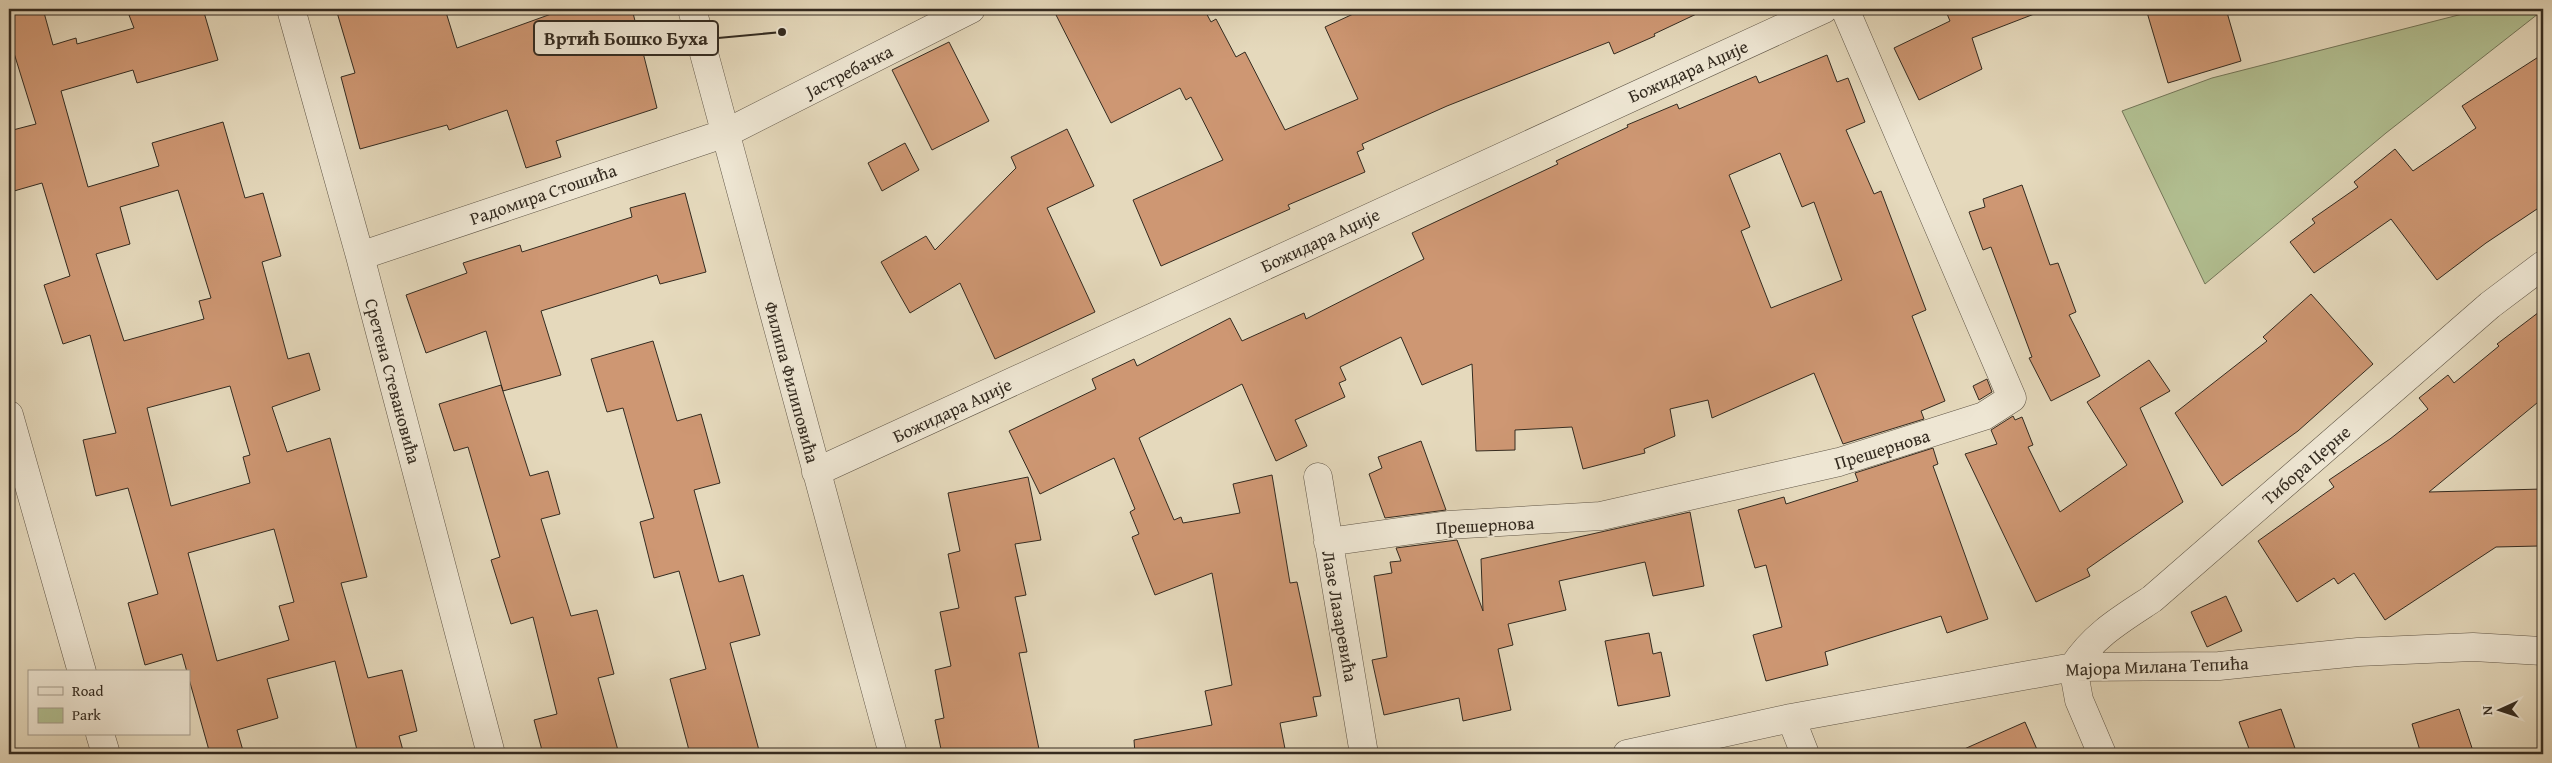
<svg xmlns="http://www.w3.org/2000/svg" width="2552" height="763" viewBox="0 0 2552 763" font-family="'Gentium Book Plus',serif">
<rect width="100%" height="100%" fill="#e5d9bc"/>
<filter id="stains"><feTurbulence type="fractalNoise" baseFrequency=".004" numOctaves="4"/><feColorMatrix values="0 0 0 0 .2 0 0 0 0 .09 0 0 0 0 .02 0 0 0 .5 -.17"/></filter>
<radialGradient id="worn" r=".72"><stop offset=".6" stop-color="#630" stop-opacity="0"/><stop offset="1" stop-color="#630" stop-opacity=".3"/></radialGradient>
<path fill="#b2c092" stroke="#737659" d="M 2482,9 L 2543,10 L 2386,133 L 2205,284 L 2122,111 L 2212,78 Z"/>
<path fill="#ce9773" stroke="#342b20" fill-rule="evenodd" d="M 9,9 L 43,9 L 53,45 L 76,38 L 77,44 L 134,28 L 129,15 L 151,9 L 203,9 L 218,60 L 137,83 L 133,70 L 61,91 L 88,187 L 159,166 L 152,143 L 223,122 L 245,198 L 263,193 L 281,256 L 262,262 L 288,359 L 309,353 L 320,390 L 272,407 L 287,452 L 330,438 L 367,577 L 341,583 L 368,678 L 402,670 L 417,731 L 399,736 L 404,754 L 358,754 L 335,661 L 267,679 L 278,718 L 237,730 L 244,754 L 210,754 L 189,679 L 189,672 L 187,672 L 182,654 L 145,665 L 128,603 L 158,594 L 128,488 L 96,496 L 83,440 L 116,433 L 90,335 L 63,344 L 44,285 L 70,276 L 42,183 L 14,191 L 9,173 L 9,131 L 36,124 L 9,37 ZM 178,190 L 211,298 L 199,301 L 204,319 L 124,341 L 96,254 L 130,244 L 120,207 ZM 230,386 L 250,455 L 243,457 L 250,483 L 171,506 L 147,408 ZM 274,529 L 294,602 L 279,606 L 289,640 L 217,661 L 188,553 Z
M 336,9 L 445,9 L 457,48 L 565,9 L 632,9 L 657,108 L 556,141 L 561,157 L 526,168 L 507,110 L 449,130 L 447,125 L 360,149 L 341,77 L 355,73 Z
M 1053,9 L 1204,9 L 1211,22 L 1216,19 L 1236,57 L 1245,52 L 1285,130 L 1358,99 L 1325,27 L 1364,9 L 1707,9 L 1654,34 L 1655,36 L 1614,54 L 1609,42 L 1447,106 L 1362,144 L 1364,149 L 1357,152 L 1365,172 L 1288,205 L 1290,209 L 1161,266 L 1133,200 L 1223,160 L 1191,97 L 1186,100 L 1180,88 L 1111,123 Z
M 1945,9 L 2041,9 L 2042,11 L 1972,38 L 1982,69 L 1919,100 L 1894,48 L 1950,21 Z
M 2146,9 L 2226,9 L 2241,61 L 2168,83 Z
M 949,42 L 989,121 L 932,150 L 892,70 Z
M 2543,54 L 2543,205 L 2486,243 L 2437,280 L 2391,219 L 2314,273 L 2290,242 L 2315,223 L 2312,219 L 2358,187 L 2354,182 L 2395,149 L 2413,171 L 2476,128 L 2462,106 Z
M 1827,55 L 1837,82 L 1848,78 L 1865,122 L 1846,130 L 1874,194 L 1881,191 L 1926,310 L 1912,316 L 1945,401 L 1921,411 L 1924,419 L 1843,444 L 1814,373 L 1712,418 L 1708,400 L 1670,409 L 1675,436 L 1644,449 L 1645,453 L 1583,469 L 1572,427 L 1515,430 L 1515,450 L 1476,451 L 1472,364 L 1422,385 L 1401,337 L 1340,367 L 1346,380 L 1339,383 L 1345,397 L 1295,420 L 1307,446 L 1276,461 L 1242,384 L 1139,438 L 1174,520 L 1181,517 L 1183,523 L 1240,513 L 1233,484 L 1272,475 L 1290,583 L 1297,582 L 1321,696 L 1313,697 L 1317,716 L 1280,723 L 1286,754 L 1135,754 L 1134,740 L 1212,725 L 1205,691 L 1232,685 L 1212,573 L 1155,595 L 1132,537 L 1139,534 L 1130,512 L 1135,509 L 1114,458 L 1040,494 L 1009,431 L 1096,389 L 1092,379 L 1134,359 L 1137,366 L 1230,318 L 1242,341 L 1304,313 L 1306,319 L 1424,259 L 1412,233 L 1558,164 L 1556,161 L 1628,127 L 1627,125 L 1677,104 L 1679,109 L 1756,76 L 1759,83 ZM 1780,153 L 1802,207 L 1814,202 L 1842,280 L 1771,308 L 1741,231 L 1750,227 L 1729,175 Z
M 1067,129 L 1094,186 L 1047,208 L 1095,312 L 995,359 L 960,283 L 910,313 L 881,262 L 926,236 L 935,250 L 1016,168 L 1011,157 Z
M 905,143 L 919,170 L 882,191 L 868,163 Z
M 2022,185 L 2050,265 L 2058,263 L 2076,312 L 2069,315 L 2100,376 L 2051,401 L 2029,358 L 2032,357 L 1991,247 L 1983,250 L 1969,212 L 1985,207 L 1983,199 Z
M 685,193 L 706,272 L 660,284 L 657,275 L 541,311 L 561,375 L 503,391 L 486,331 L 426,353 L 406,295 L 467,273 L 463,263 L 520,245 L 522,252 L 632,217 L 630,208 Z
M 2311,294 L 2373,364 L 2298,431 L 2222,486 L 2175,413 L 2267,341 L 2263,337 Z
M 2543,309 L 2543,398 L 2429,492 L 2543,489 L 2543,536 L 2539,536 L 2539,546 L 2496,547 L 2385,620 L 2354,573 L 2338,584 L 2334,578 L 2297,602 L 2258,541 L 2334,487 L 2329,480 L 2390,439 L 2428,409 L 2419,398 L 2448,375 L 2454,383 L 2499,346 L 2497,344 Z
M 653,341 L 677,421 L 701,414 L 720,483 L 694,490 L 719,582 L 743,575 L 760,635 L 730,643 L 760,754 L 690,754 L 670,679 L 706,669 L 679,571 L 654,578 L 640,522 L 654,518 L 623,408 L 607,412 L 591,359 Z
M 2149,360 L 2170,391 L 2140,408 L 2183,502 L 2087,569 L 2090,576 L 2036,602 L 1965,454 L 1997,444 L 1991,430 L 2013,416 L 2015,420 L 2022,417 L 2033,445 L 2028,447 L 2060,512 L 2127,465 L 2087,402 Z
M 1987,379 L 1992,392 L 1979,400 L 1973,386 Z
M 501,385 L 530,476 L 548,471 L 560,514 L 541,519 L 571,616 L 597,610 L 614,674 L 598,678 L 619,754 L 543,754 L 534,720 L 557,714 L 533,617 L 511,624 L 491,560 L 500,557 L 468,447 L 454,451 L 439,404 Z
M 1421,441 L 1446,510 L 1385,518 L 1369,474 L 1382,468 L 1378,457 Z
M 1933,448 L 1938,464 L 1933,466 L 1988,619 L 1947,633 L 1941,616 L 1825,652 L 1828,665 L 1766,681 L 1753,635 L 1782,627 L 1766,565 L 1755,568 L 1738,510 L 1784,497 L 1786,504 L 1858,481 L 1855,473 Z
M 1028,477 L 1041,540 L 1015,544 L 1026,595 L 1015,597 L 1027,652 L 1019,653 L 1040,754 L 942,754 L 935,720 L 944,718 L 935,670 L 951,666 L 940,612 L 959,608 L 948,554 L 960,551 L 948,493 Z
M 1690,512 L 1704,586 L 1653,596 L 1645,562 L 1559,581 L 1566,610 L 1508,624 L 1513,645 L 1498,649 L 1511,710 L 1463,721 L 1459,698 L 1384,715 L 1372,660 L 1387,657 L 1374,576 L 1392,573 L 1390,562 L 1401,561 L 1396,548 L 1457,540 L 1483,611 L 1481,559 Z
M 2226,596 L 2242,631 L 2207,647 L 2191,612 Z
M 1649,633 L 1653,654 L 1661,652 L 1670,696 L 1618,706 L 1605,641 Z
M 2281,709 L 2297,754 L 2251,754 L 2239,722 Z
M 2459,709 L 2474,754 L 2421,754 L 2412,724 Z
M 2025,722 L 2039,754 L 1953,754 Z"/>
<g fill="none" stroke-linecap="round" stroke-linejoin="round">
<defs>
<path id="minor" d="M 291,9 L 360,256 L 491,754
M 692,9 L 893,754
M 360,256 L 726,133 L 971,9
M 9,415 L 82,672
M 816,472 L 1824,9
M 1318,477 L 1364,754
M 1328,542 L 1448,525 L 1601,516 L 1839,462 L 1984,416 L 2012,398 L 1845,9
M 1791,718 L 1805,754
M 100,734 L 106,754
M 1627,754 L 1791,718 L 2073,667 L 2219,666 L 2358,652 L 2473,647 L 2543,651
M 2102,754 L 2079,700 L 2073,667 C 2094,635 2120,620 2152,599 L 2490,305 L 2543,265"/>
</defs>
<use href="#minor" stroke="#605647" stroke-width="29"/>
<use href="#minor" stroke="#eee6d3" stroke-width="28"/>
</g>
<g text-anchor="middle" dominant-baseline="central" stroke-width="4" stroke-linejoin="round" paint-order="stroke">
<g font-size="18" fill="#342b20" stroke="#eee6d3">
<text transform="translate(849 71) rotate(-27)">Јастребачка</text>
<text transform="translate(1688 71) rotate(-24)">Божидара Аџије</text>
<text transform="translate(543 194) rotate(-19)">Радомира Стошића</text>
<text transform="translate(1320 240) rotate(-25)">Божидара Аџије</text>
<text transform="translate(393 381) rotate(75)">Сретена Стевановића</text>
<text transform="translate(792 382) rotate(75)">Филипа Филиповића</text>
<text transform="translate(952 410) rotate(-25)">Божидара Аџије</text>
<text transform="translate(1882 449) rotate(-17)">Прешернова</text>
<text transform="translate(2306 465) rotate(-41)">Тибора Церне</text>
<text transform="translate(1485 525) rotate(-3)">Прешернова</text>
<text transform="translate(1340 616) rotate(80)">Лазе Лазаревића</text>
<text transform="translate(2157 666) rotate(-2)">Мајора Милана Тепића</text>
</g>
</g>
<path fill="none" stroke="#342b20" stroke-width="2" d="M782 32L718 38"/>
<circle fill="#342b20" stroke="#eee6d3" stroke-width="2" cx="782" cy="32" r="5"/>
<rect fill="#eee6d3" stroke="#342b20" stroke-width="2" x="534" y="21" width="184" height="34" rx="5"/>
<g font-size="19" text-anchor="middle" font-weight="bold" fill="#342b20">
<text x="626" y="45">Вртић Бошко Буха</text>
</g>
<rect width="2552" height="763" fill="none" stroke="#e5d9bc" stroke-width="30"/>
<rect x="10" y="10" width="2532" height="743" fill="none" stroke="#342b20" stroke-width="2.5"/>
<rect x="15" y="15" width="2522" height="733" fill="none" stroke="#342b20"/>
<rect x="28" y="670" width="162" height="65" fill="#eee6d3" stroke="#a49b8b"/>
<rect x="38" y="687" width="25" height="8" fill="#eee6d3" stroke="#a49b8b"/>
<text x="72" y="696" font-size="15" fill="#342b20">Road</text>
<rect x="38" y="708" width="25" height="15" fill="#b2c092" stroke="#a49b8b"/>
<text x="72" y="720" font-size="15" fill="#342b20">Park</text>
<g transform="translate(2500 710) rotate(267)" stroke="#eee6d3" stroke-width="4" paint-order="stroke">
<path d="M0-4L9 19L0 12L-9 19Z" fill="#342b20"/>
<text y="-8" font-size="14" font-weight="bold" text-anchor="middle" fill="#342b20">N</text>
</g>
<rect width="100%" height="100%" filter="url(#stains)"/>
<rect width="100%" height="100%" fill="url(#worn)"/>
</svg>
